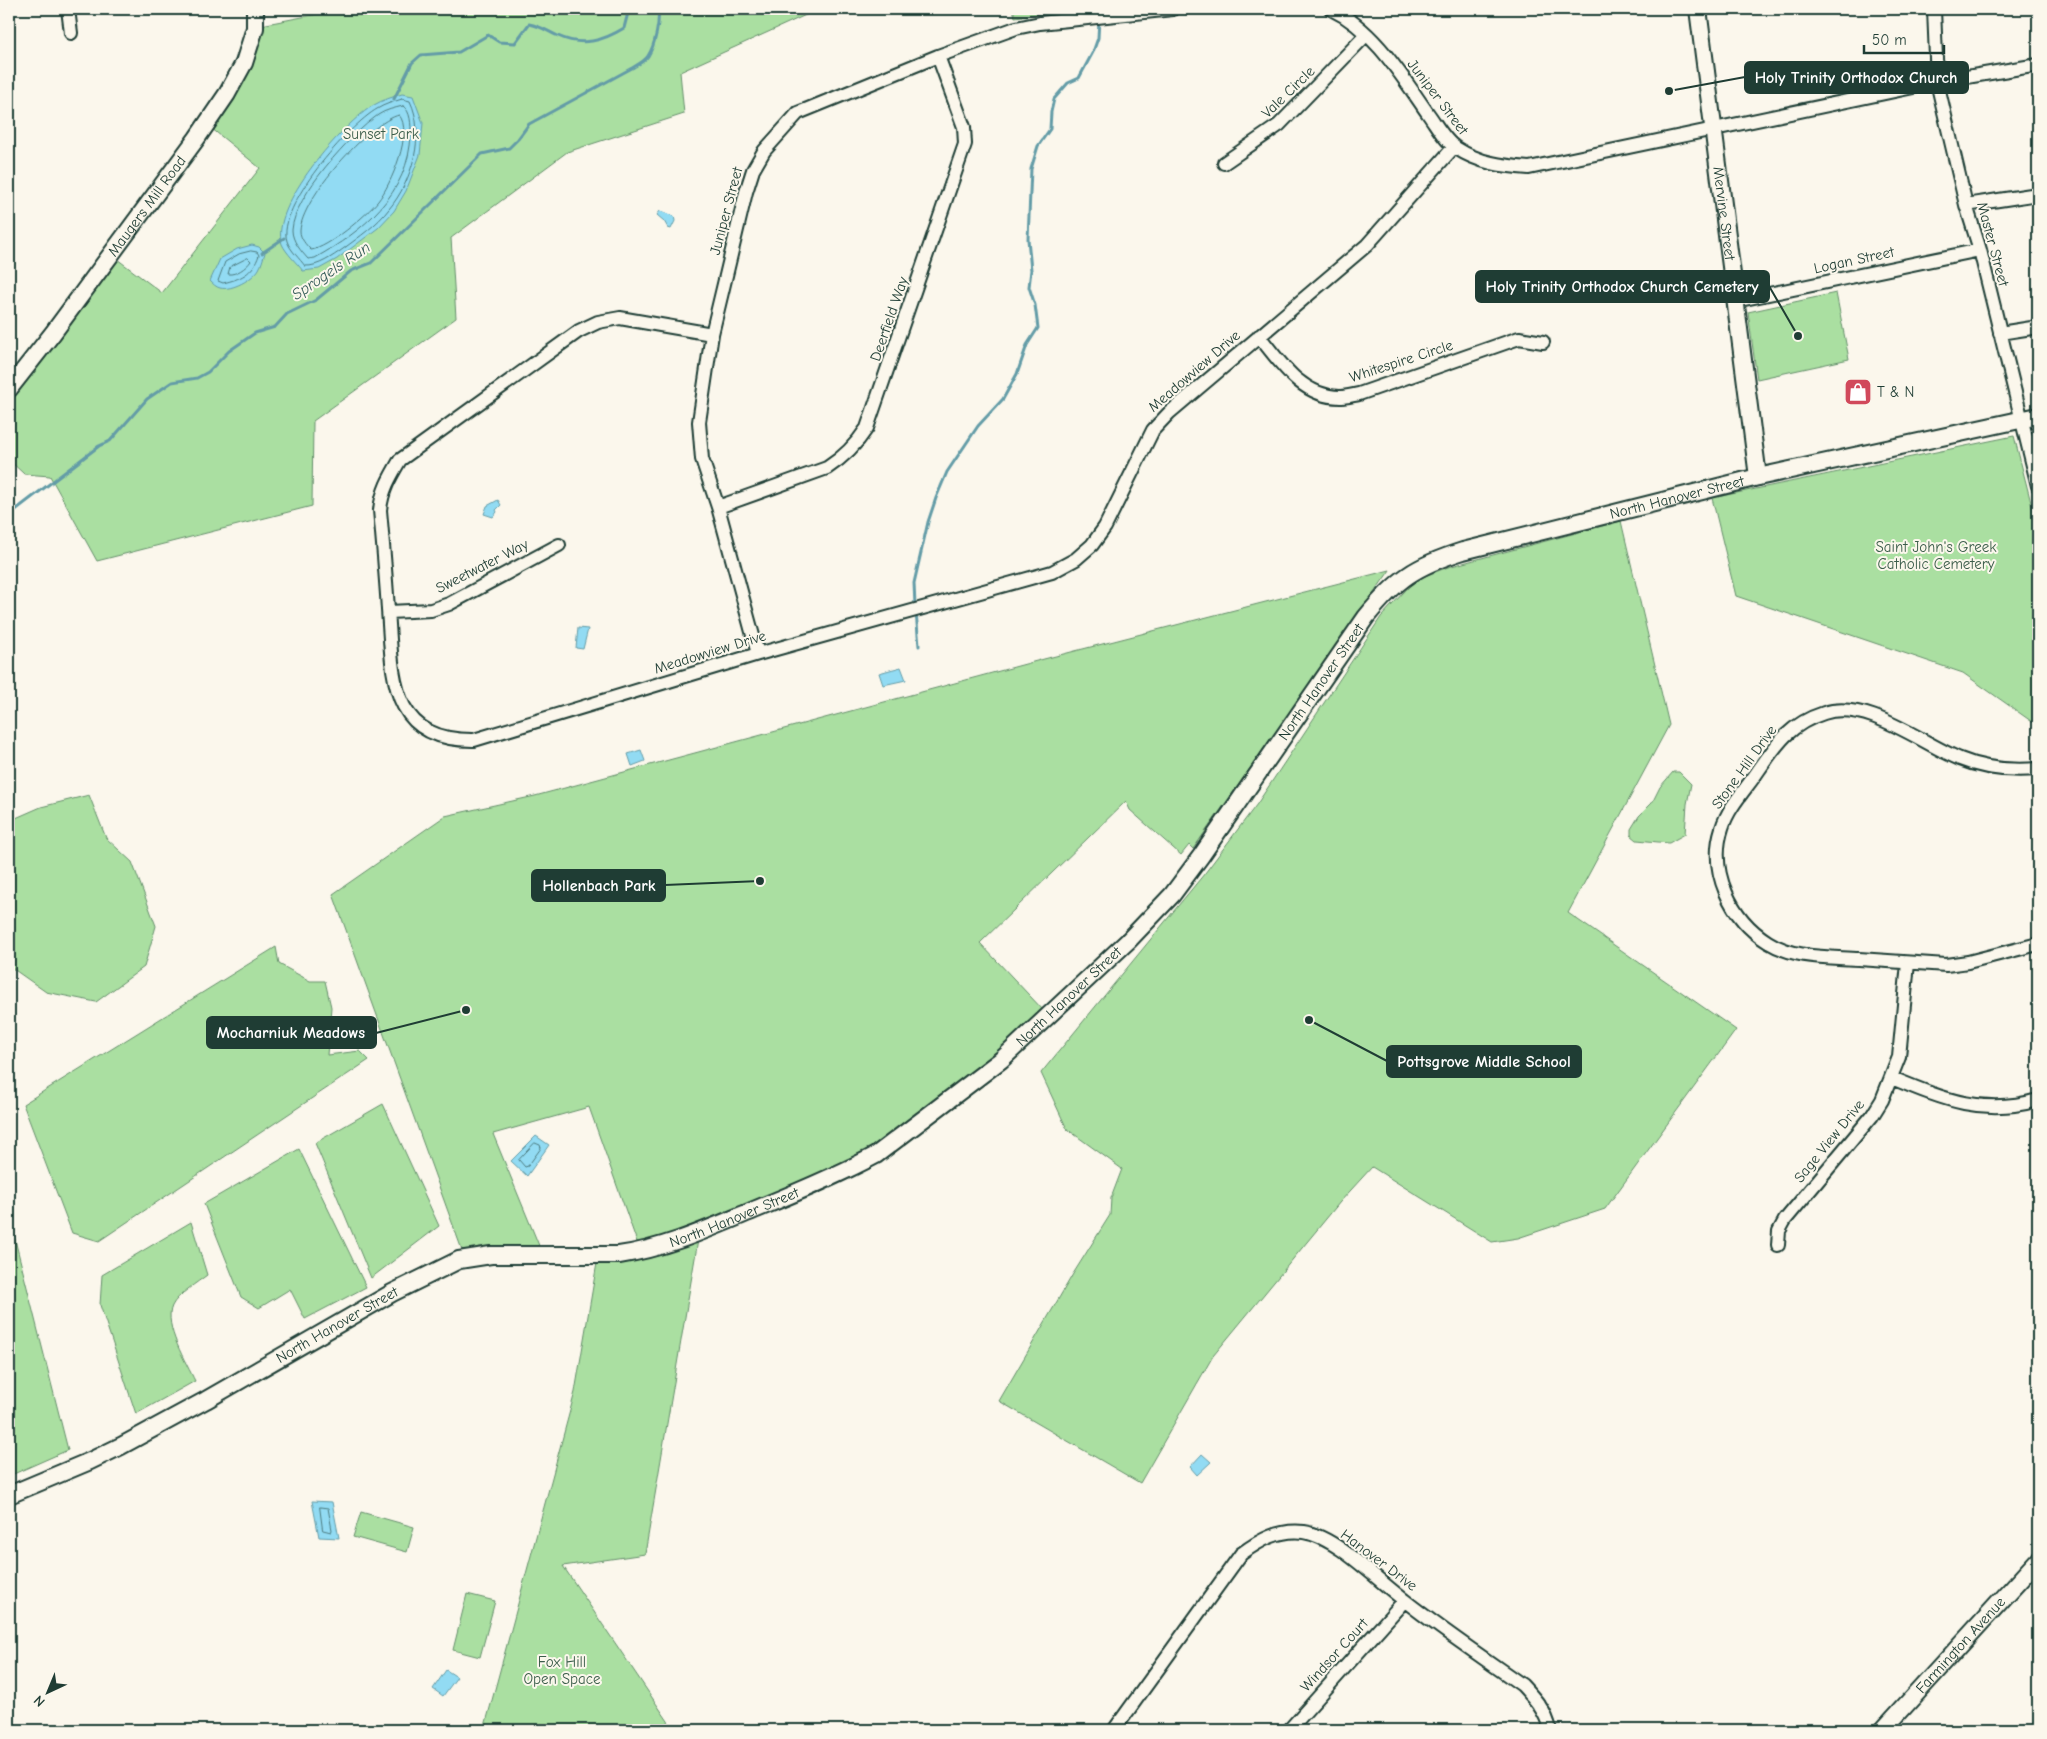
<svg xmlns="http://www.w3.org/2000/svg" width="2047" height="1739" viewBox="0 0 2047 1739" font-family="'Comic Neue',sans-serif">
<rect width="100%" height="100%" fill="#fbf7ec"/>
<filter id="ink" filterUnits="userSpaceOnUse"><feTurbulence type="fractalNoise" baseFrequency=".02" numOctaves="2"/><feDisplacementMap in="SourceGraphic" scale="10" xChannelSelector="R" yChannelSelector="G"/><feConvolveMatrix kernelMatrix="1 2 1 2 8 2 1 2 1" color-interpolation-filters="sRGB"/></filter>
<g filter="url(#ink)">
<path fill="#aadfa1" stroke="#648e6a" d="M 344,9 L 819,9 L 680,72 L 684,114 L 567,152 L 451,238 L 456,318 L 313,421 L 312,506 L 97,561 L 50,476 L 24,474 L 9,460 L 9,400 L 56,342 L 117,259 L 162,293 L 260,168 L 211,128 L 245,77 L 255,54 L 261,25 Z
M 1013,9 L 1075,9 L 1015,17 Z
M 1836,293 L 1849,359 L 1757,379 L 1748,312 Z
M 2014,436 L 2038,530 L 2038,726 L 1963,673 L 1736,596 L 1712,498 Z
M 1621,521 L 1669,725 L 1568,913 L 1736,1030 L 1605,1209 L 1518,1238 L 1492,1242 L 1372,1167 L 1340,1202 L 1213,1356 L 1140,1483 L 999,1401 L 1073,1274 L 1110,1215 L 1111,1198 L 1122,1169 L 1067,1129 L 1041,1073 L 1205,873 L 1257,804 L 1381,617 L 1415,580 L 1448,567 Z
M 1390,570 L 1193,849 L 1189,845 L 1181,855 L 1130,810 L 1126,801 L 980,943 L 1045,1012 L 1015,1040 L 870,1152 L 702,1226 L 638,1245 L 589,1107 L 493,1134 L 540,1248 L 462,1250 L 333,894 L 445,816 L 535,796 L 1044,659 Z
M 1673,772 L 1679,772 L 1691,784 L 1687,804 L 1685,834 L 1669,843 L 1637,840 L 1631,835 L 1631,829 L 1639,816 L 1652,803 L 1660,787 Z
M 89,795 L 106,838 L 132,862 L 156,926 L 144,967 L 96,1002 L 46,992 L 9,966 L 9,821 L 41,807 Z
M 276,947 L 279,964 L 310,981 L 325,981 L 331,1007 L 327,1055 L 360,1051 L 369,1060 L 99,1241 L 72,1233 L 23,1104 Z
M 383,1104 L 439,1226 L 371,1278 L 315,1143 Z
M 299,1149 L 366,1287 L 305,1319 L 290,1289 L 259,1308 L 241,1297 L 204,1204 Z
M 9,1216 L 68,1450 L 9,1476 Z
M 191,1222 L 207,1275 C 198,1282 177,1295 172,1306 C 163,1325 187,1364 195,1381 L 136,1414 L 100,1305 L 102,1275 Z
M 698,1240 L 645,1554 L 563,1566 L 674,1730 L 484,1730 L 575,1392 L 597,1263 Z
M 361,1512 L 414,1527 L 407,1552 L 353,1537 Z
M 467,1594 L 495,1601 L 480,1657 L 453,1650 Z"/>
<path fill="#92dbf3" stroke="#649ca7" d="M 402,94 L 413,96 L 423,123 L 420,155 L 406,191 L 394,211 L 378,228 L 337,259 L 319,269 L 303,271 C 297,263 286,253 282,244 C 269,207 344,122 374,105 C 382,100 393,97 402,94 Z
M 660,211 L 674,216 L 675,221 L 671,229 L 668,228 L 664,221 L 657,215 Z
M 252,245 L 259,247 L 265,253 C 263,258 262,264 259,269 C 253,279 232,291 220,288 C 216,287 213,284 210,281 L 220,259 L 237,249 Z
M 498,500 L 501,505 L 496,510 L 497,512 L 493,517 L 484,514 L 487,506 Z
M 578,628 L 588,629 L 583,649 L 576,648 Z
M 901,667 L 906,680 L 883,685 L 879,673 Z
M 641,750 L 645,761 L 632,766 L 628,754 Z
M 536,1136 L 549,1145 L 527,1176 L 511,1161 Z
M 1202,1454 L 1211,1462 L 1197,1475 L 1190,1467 Z
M 312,1501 L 332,1502 L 339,1538 L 319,1537 Z
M 446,1670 L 457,1677 L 443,1696 L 433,1689 Z"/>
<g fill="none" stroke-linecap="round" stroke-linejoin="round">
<path stroke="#4d7c80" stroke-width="1" d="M 402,99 L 410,101 C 426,134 412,182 389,209 C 377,225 359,237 343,249 C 333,256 318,267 305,266 C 300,259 290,250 287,241 C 276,207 349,125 377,109 C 385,104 393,102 402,99 Z
M 403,106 C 411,111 411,125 411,134 C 409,194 363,231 315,258 L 308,259 C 301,251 292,241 292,230 C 294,196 351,134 378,115 C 385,110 395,108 403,106 Z
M 399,115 C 414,131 391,185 378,201 C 367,215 328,248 311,250 C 306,245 300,238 300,231 C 301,199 369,122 399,115 Z
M 251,251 L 257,252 L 259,255 C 253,274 240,279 223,283 L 218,281 L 225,262 L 239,254 Z
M 248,258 L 251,261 C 246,268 236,275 228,274 L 230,267 Z
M 535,1143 L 540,1145 L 541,1148 L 528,1166 L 525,1167 L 519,1160 Z
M 320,1507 L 328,1508 L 332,1530 L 331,1532 L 323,1530 Z"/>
<path stroke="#649ca7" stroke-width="3" d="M 394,99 L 412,63 L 421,55 L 459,52 L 488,35 L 499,42 L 515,43 L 529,24 C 541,26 547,31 558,36 C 582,47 603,41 624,28 L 629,9
M 262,253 L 284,238
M 9,515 L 99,446 L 110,441 L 147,399 L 172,382 L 197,378 L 208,372 L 229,351 L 255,333 L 275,327 L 287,314 L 316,300 L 351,271 L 371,263 L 482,154 L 509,148 L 518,139 L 529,124 L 632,68 C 637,65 645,61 648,56 C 655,45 660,22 658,9
M 915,606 L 914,583 L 928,522 L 936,498 L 947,472 L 978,426 L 1003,399 L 1017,374 L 1027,345 L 1038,328 L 1035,305 L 1029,287 L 1031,270 L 1028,239 L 1031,169 L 1038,146 L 1050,129 L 1051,112 L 1054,99 L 1068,83 L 1079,78 L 1093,52 L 1098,38 L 1099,19
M 916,612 L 919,646"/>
<defs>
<path id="minor" d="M 68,9 L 71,33
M 1331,9 C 1374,29 1403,78 1429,115 C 1437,126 1445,141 1456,148 C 1479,163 1502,166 1529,168 L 1937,82 L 2038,65
M 1934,9 L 1937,82 L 1966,205 L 1980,250 L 2038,486
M 1224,163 L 1279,125 L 1366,35
M 1966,205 L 2038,194
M 1735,301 L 1980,250
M 2000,333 L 2038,327
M 712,334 L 620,318 L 598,322 L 579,331 L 400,460 C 390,477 382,490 380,510 C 383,544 386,577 388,610 C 393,674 388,741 474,740 L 758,654 L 1052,572 L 1076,559 L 1092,545 L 1105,527 L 1153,430 L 1169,413 L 1367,245 L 1454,147
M 1259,336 C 1280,362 1302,397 1340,397 C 1346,397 1353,395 1359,394 L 1519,338 L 1543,342
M 718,507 L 827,468 C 844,457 856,445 867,428 L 965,144 L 964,127 L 938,56
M 389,612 L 431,610 L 449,604 L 559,545
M 758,654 L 718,507 L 702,459 L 699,422 L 712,334 L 746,192 L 753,170 L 764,151 L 798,113 L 938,56 L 1016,28 L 1040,23 L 1173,9
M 2038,769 C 2013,771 1984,769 1960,759 C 1921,743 1867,699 1824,713 C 1789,724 1776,745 1756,774 C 1744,791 1728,808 1722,828 C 1708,871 1731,919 1768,942 C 1795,959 1829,957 1859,959 C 1888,961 1917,963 1946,965 L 1968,962 L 2038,944
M 1892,1078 C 1943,1099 1983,1116 2038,1100
M 1778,1245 L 1779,1231 L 1785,1220 L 1872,1116 L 1882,1100 L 1899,1057 L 1908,963
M 1114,1730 L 1241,1554 C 1260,1540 1279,1529 1304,1532 C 1336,1537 1377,1580 1404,1600 C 1442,1630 1482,1657 1522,1685 C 1535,1699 1546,1711 1550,1730
M 1289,1730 L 1404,1601"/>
<g id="tertiary">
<path id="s1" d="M 1698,9 L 1758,477"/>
<path id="s2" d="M 9,389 L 53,333 L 197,138 L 227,94 L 244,63 L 255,28 L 255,9"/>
<path id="s3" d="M 9,1495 L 90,1461 L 121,1446 L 206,1400 L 392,1293 L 459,1260 L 491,1255 L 619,1255 C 667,1248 710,1228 754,1210 C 795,1193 837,1176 876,1155 L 1001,1060 L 1128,941 L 1172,895 L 1201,856 L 1366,617 C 1397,579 1415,566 1463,551 L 1758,477 L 2038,416"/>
<path id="s4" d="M 1883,1730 L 2038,1560"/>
</g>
</defs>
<use href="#minor" stroke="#1f3d34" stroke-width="16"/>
<use href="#tertiary" stroke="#1f3d34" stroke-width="20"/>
<use href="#minor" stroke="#fbf7ec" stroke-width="12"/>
<use href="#tertiary" stroke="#fbf7ec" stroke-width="16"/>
</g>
</g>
<defs>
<symbol id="shop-square" viewBox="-11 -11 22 22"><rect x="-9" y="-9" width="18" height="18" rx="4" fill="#d1495b" stroke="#fbf7ec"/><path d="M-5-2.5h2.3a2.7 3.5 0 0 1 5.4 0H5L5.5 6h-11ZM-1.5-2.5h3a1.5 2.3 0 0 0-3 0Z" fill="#fff"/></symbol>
</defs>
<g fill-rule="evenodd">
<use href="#shop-square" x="1842" y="376" width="32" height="32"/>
</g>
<g text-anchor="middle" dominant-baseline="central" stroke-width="4" stroke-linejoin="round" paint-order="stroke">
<g font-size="15" fill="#1f3d34" stroke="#fbf7ec">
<text transform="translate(1288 92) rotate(-44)">Vale Circle</text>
<text transform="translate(1438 97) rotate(53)">Juniper Street</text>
<text stroke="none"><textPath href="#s2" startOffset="229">Maugers Mill Road</textPath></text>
<text transform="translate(726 211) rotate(-75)">Juniper Street</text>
<text stroke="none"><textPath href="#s1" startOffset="206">Mervine Street</textPath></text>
<text transform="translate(1993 244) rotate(75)">Master Street</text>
<text transform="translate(1854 260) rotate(-12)">Logan Street</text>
<text transform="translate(889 319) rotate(-71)">Deerfield Way</text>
<text transform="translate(1401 361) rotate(-18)">Whitespire Circle</text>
<text transform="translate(1194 371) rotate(-41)">Meadowview Drive</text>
<text stroke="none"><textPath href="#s3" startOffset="2019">North Hanover Street</textPath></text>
<text transform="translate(482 566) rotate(-27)">Sweetwater Way</text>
<text transform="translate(710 652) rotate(-17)">Meadowview Drive</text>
<text stroke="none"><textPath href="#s3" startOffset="1600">North Hanover Street</textPath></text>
<text transform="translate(1744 767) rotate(-54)">Stone Hill Drive</text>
<text stroke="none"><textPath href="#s3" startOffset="1195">North Hanover Street</textPath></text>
<text transform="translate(1829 1141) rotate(-51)">Sage View Drive</text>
<text stroke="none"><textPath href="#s3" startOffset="790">North Hanover Street</textPath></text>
<text stroke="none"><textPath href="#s3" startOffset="370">North Hanover Street</textPath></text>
<text transform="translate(1379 1560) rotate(37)">Hanover Drive</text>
<text stroke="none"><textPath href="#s4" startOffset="115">Farmington Avenue</textPath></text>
<text transform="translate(1334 1655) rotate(-48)">Windsor Court</text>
</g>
<g font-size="15" fill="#3b5d4a" stroke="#fbf7ec">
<text x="381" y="134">Sunset Park</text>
<text x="1936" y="547">Saint John's Greek<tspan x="1936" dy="17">Catholic Cemetery</tspan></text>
<text x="562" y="1662">Fox Hill<tspan x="562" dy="17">Open Space</tspan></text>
</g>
<g font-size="15" fill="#1f3d34" stroke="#fbf7ec" text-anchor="start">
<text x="1877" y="392">T &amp; N</text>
</g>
<g font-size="16" font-style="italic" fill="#365d5a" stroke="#fbf7ec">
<text transform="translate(331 271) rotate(-34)">Sprogels Run</text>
</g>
</g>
<path fill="none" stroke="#1f3d34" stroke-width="2" d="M1669 91L1745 77M1798 336L1769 286M760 881L665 885M466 1010L376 1033M1309 1020L1387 1061"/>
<g fill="#1f3d34" stroke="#fbf7ec" stroke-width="2">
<circle cx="1669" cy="91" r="5"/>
<circle cx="1798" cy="336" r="5"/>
<circle cx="760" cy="881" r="5"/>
<circle cx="466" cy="1010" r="5"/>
<circle cx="1309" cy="1020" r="5"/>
</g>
<g fill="#1f3d34" stroke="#1f3d34" stroke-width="2">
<rect x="1745" y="62" width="223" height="31" rx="5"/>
<rect x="1476" y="271" width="293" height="31" rx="5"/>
<rect x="532" y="870" width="133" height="31" rx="5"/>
<rect x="207" y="1017" width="169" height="31" rx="5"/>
<rect x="1387" y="1046" width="194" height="31" rx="5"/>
</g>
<g font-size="16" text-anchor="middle" font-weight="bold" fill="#fff">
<text x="1856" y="83">Holy Trinity Orthodox Church</text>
<text x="1622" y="292">Holy Trinity Orthodox Church Cemetery</text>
<text x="599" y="891">Hollenbach Park</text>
<text x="291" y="1038">Mocharniuk Meadows</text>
<text x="1484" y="1067">Pottsgrove Middle School</text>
</g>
<rect width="2047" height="1739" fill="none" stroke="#fbf7ec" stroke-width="30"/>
<rect x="15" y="15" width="2017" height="1709" fill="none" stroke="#1f3d34" stroke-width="2" filter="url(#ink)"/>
<g transform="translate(48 1692) rotate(224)" stroke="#fbf7ec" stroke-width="4" paint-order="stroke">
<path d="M0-4L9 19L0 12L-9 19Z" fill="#1f3d34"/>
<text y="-8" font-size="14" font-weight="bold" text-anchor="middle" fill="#1f3d34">N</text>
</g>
<path d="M1864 45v8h80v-8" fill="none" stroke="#1f3d34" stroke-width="2.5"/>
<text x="1872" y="45" font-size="15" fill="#1f3d34" stroke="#fbf7ec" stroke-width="4" paint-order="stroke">50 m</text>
</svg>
